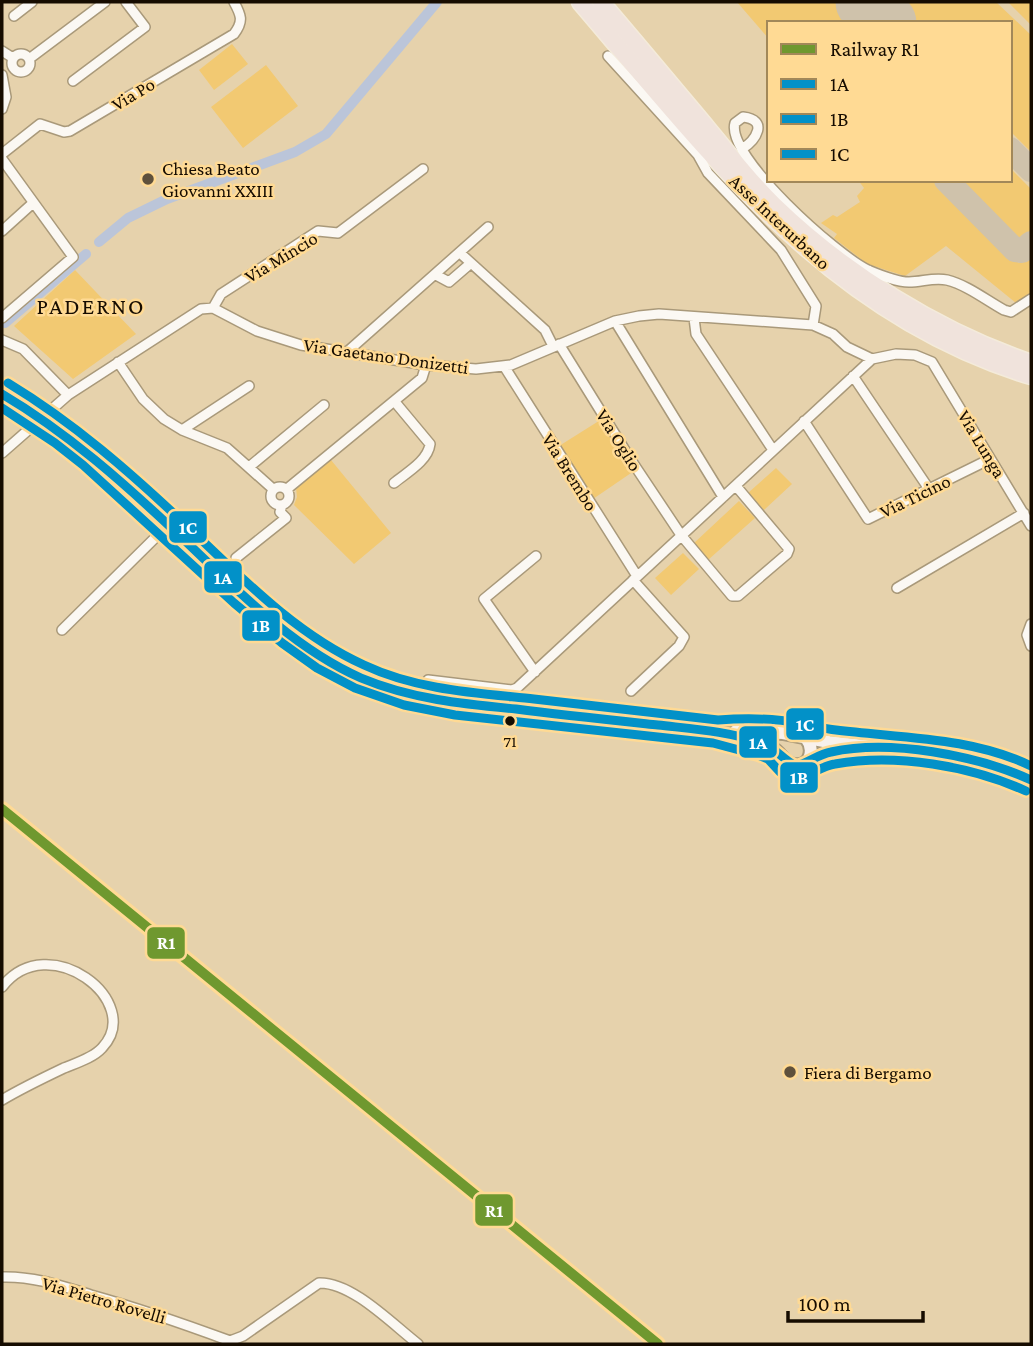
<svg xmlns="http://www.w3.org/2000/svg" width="1033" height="1346" viewBox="0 0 1033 1346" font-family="'Crimson Pro',serif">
<rect width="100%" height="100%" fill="#e6d2ac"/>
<path fill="#f2c972" d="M 737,2 L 847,2 L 868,23 L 769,23 L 769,39 Z
M 883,2 L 996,2 L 1031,35 L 1031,152 L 1010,131 L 1010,23 L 903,23 Z
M 1008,2 L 1031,2 L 1031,25 Z
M 232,44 L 248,64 L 214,90 L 199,70 Z
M 266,65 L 298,106 L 243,148 L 211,107 Z
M 1010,168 L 1031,189 L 1031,237 L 1021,245 L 1013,241 L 954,180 L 1010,180 Z
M 858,180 L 939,180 L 1019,263 L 1031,252 L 1031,293 L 1016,303 L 946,246 L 905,276 L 867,264 L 834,238 L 837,234 L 821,223 L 833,215 L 837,217 L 860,202 L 857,196 L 864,188 Z
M 75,270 L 136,334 L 73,379 L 14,326 Z
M 602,419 L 634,471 L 593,499 L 559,446 Z
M 331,460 L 391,533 L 354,564 L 294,505 L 297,497 L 296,488 Z
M 776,468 L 792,484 L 764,510 L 748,493 Z
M 739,501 L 755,518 L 708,560 L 693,544 Z
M 683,553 L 699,569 L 671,595 L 655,578 Z"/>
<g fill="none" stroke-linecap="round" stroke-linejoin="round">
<path stroke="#bbc5d9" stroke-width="10" d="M 99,242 L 128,218 L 167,199 L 295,152 L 326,134 L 437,2
M 5,323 L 86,254"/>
<path stroke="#cfc2ab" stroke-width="24" d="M 1010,149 L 1031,170
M 946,180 L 1015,250 L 1022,251 L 1031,243"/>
<path stroke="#cfc2ab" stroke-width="61" d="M 866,2 L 886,23"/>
<defs>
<path id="street" d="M 14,16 L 32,2
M 2,51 L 13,58
M12 63a9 9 0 1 1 18 0a9 9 0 1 1-18 0Z
M 608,56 L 698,155 L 708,173 L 781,250 L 816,306 L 813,325
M 29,59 L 105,2
M 2,75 L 6,97 L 2,109
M 73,81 L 145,27 L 126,2
M 742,149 C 756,140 769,120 743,117 L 735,123 C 725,156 838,256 868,270 C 880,275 896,282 909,282 C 922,282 934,277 947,280 C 967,285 986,300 1004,310 L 1011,312 L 1031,299
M 2,154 L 40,124 L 64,132 L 70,131 L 234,34 C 244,21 241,15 234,2
M 2,159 L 73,257 L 2,318
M 2,231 L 33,203
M 460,253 L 545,330 L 553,346
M 436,275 L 449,282 L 471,263
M 213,308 L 221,294 L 318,231 L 338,233 L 423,169
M 694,318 L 696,334 L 773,450
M 615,321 L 723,497
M 2,340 L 23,349 L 68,395
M 559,344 L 631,460 L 681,535 L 732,596 L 738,596 L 787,554 L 789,549 L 736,486
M 347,352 L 488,227
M 118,362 L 143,399 L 164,419 L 182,430 L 227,448 L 273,489
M 504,366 L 637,576
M 853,376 L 929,489
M 804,421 L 868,519 L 990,459
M 182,430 L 249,386
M 2,453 L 68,395 L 201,309 L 213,308 L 257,331 L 301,345 L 426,365 L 476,369 L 511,365 L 615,321 L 639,316 L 659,314 L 813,325 L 833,334 L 847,347 L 872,359 L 896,354 L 915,355 L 932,362 L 1031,526
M 249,467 L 324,405
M 394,483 C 406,473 428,461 430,444 L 395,402
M271 496a9 9 0 1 1 18 0a9 9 0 1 1-18 0Z
M 287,489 L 422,378 L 426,365
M 236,558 L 286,518 L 280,512 L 282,505
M 897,588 L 1024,513
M 1031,624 L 1027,635 L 1031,646
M 62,630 L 167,526
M 535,672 L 484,599 L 536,556
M 428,680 L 512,690 L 517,688 L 872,359
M 631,691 L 679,646 L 684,637 L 633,580
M 2,987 C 48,927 146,1002 102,1048 C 93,1058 76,1063 64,1068 C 43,1078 22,1088 2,1100
M 2,1277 C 33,1276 62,1286 91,1295 C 138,1308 184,1324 230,1341 L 243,1336 L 319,1283 C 352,1282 392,1324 418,1344"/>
<path id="secondary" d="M 2,394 C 86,439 158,517 228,581 C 259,610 292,639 328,660 C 361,680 397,692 433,699 L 718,732 C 736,736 756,739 772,748 C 781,753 784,764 794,765 C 811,768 815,749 806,738
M 736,731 L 783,733 L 829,742 L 965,757 L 1005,767 L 1031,780
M 809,759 L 828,752 L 848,750"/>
<path id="highway" d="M 580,2 C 711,155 829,315 1031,376
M 601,2 C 637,44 672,86 708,129 C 729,154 750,182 774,205 C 844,273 939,332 1031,363"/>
</defs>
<use href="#street" stroke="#a9997a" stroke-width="12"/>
<use href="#secondary" stroke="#a9997a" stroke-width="16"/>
<use href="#highway" stroke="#f4ebda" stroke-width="19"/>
<use href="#street" stroke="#fbf8f3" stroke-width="9"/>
<use href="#secondary" stroke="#f8f1ec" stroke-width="12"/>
<use href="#highway" stroke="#f0e3dc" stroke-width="16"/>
<defs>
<path id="bus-1" d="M 2,394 C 68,433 124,483 179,535 C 234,587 291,647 361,678 C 411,699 463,704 516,709 C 563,715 611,720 658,725 C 693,729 728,731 762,743 C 776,748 783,760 796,766 C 808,763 819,754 831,752 C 890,739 976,755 1031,780"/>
<path id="bus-2" d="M 2,408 L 55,443 L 83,465 L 234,603 L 282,643 L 317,668 L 355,688 L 404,705 L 455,715 L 713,743 L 758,755 L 768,759 L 780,772 L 795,778 C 809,777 821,766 835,764 C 896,753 971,766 1026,791"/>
<path id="bus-3" d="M 8,383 C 74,423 130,472 186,525 C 240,576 295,634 364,665 C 417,690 477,693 534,699 C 596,706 657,713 718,720 C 746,718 772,718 799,723 C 811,725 824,729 836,730 C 901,738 972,737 1031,766"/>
</defs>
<use href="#bus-1" stroke="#ffda94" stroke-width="14"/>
<use href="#bus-2" stroke="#ffda94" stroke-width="14"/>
<use href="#bus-3" stroke="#ffda94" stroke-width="14"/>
<use href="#bus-1" stroke="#0291c8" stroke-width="9"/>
<use href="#bus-2" stroke="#0291c8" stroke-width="9"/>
<use href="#bus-3" stroke="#0291c8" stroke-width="9"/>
<defs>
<path id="rail-1" d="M 2,809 L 658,1344"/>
</defs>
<use href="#rail-1" stroke="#ffda94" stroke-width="16"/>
<use href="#rail-1" stroke="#6f982f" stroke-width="10"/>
</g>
<g fill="#5f513c" stroke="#ffda94" stroke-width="2.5">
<circle cx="148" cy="179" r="7"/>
<circle cx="790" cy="1072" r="7"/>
</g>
<circle fill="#160c00" stroke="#ffda94" stroke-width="2.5" cx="510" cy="721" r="6"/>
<g text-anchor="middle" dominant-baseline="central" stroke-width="5" stroke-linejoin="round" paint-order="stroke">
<g font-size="17" fill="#160c00" stroke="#ffda94">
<text x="510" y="741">71</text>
</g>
<g font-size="19" fill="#160c00" stroke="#ffda94">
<text transform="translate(133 94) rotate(-31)">Via Po</text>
<text transform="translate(780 222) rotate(43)">Asse Interurbano</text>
<text transform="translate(281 257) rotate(-31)">Via Mincio</text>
<text transform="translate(386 356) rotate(8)">Via Gaetano Donizetti</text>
<text transform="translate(619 440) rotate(58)">Via Oglio</text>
<text transform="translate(982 444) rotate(59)">Via Lunga</text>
<text transform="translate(570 472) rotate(58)">Via Brembo</text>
<text transform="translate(915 496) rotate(-26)">Via Ticino</text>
<text transform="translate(104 1300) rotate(16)">Via Pietro Rovelli</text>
</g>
<g font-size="19" fill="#160c00" stroke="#ffda94" text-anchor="start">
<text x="162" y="168">Chiesa Beato<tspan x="162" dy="22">Giovanni XXIII</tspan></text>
<text x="804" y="1072">Fiera di Bergamo</text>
</g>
<g font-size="23" letter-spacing="2" fill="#160c00" stroke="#ffda94">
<text x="91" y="306">PADERNO</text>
</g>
</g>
<g stroke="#ffda94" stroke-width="2.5">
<rect x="168" y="510" width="40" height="34" rx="7" fill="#0291c8"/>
<rect x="203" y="560" width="40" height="34" rx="7" fill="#0291c8"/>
<rect x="241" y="609" width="40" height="33" rx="7" fill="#0291c8"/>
<rect x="785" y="707" width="40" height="34" rx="7" fill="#0291c8"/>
<rect x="738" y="725" width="40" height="34" rx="7" fill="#0291c8"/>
<rect x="779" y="761" width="40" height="33" rx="7" fill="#0291c8"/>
<rect x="146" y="926" width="40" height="34" rx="7" fill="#6f982f"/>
<rect x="474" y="1193" width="40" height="34" rx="7" fill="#6f982f"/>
</g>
<g font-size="19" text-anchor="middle" font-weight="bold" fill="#fff">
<text x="188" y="534">1C</text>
<text x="223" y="584">1A</text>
<text x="261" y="632">1B</text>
<text x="805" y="731">1C</text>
<text x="758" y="749">1A</text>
<text x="799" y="784">1B</text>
<text x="166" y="949">R1</text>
<text x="494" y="1217">R1</text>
</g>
<rect width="1033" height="1346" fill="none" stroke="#160c00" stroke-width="7"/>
<rect x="767" y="21" width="245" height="161" fill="#ffda94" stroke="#a28859" stroke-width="2"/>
<rect x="781" y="44" width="35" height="10" fill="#6f982f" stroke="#a28859" stroke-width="2"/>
<text x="830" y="56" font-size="21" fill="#160c00">Railway R1</text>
<rect x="781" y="79" width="35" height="10" fill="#0291c8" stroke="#a28859" stroke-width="2"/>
<text x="830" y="91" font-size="21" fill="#160c00">1A</text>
<rect x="781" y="114" width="35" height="10" fill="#0291c8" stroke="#a28859" stroke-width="2"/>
<text x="830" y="126" font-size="21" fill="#160c00">1B</text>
<rect x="781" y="149" width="35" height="10" fill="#0291c8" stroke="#a28859" stroke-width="2"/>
<text x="830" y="161" font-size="21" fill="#160c00">1C</text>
<path d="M788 1311v10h135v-10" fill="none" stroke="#160c00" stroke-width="3.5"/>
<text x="799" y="1311" font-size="21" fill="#160c00" stroke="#ffda94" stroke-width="5" paint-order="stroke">100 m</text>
</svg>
